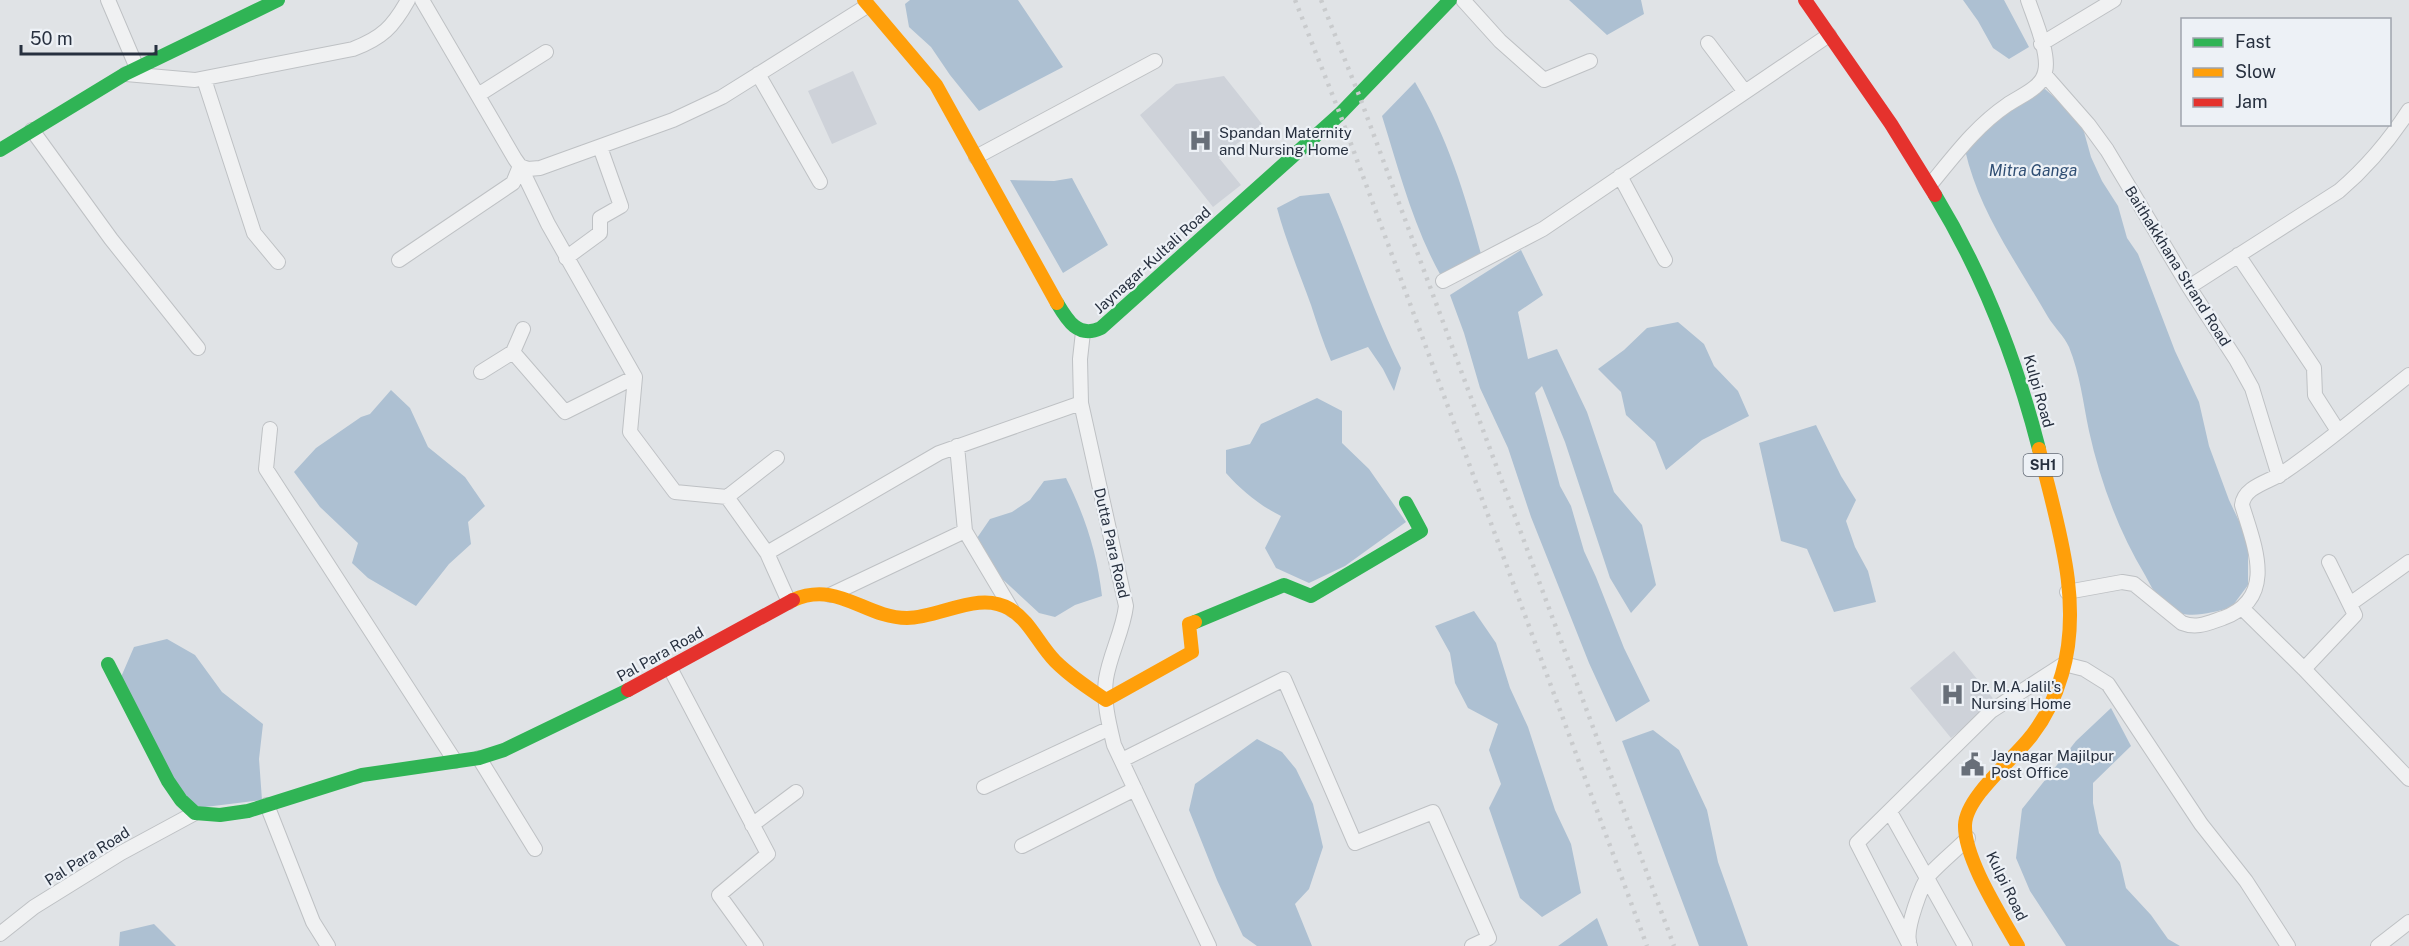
<svg xmlns="http://www.w3.org/2000/svg" width="2409" height="946" viewBox="0 0 2409 946" font-family="'Public Sans',sans-serif">
<rect width="100%" height="100%" fill="#e0e3e6"/>
<path fill="#ced2d9" d="M 853,71 L 877,124 L 832,144 L 808,91 Z
M 1224,76 L 1262,124 L 1219,158 L 1241,185 L 1213,207 L 1140,115 L 1176,84 Z
M 1954,651 L 1996,702 L 1951,738 L 1910,688 Z"/>
<path fill="#adc0d2" d="M 910,0 L 1018,0 L 1063,67 L 979,111 L 950,75 L 931,47 L 909,27 L 905,4 Z
M 1569,0 L 1641,0 L 1644,14 L 1607,35 Z
M 1963,0 L 2004,0 L 2029,47 L 2009,59 L 1993,48 L 1978,21 Z
M 1415,82 C 1447,136 1465,194 1481,254 L 1441,276 C 1413,226 1399,170 1382,116 Z
M 2045,89 L 2081,121 L 2091,157 L 2102,181 L 2118,206 L 2127,238 L 2138,254 L 2175,351 L 2199,402 L 2209,446 L 2229,500 L 2248,540 L 2248,585 L 2231,608 C 2211,612 2188,621 2169,608 C 2158,601 2151,586 2145,575 C 2119,532 2100,481 2089,431 C 2083,402 2080,374 2069,347 C 2064,336 2054,327 2048,317 C 2017,263 1979,212 1965,150 L 2023,97 Z
M 1072,178 L 1108,245 L 1063,273 L 1010,180 L 1054,181 Z
M 1329,193 C 1354,251 1373,312 1401,368 L 1394,391 L 1383,369 L 1368,347 L 1331,361 C 1323,342 1317,324 1311,305 C 1299,272 1286,241 1277,208 L 1300,196 Z
M 1521,250 L 1543,295 L 1518,312 L 1528,359 L 1557,349 L 1587,412 L 1614,492 L 1642,525 L 1656,585 L 1631,613 L 1610,578 L 1565,442 L 1542,386 L 1535,393 L 1560,486 L 1571,506 L 1584,551 L 1596,577 L 1624,648 L 1650,701 L 1616,722 L 1589,663 L 1531,517 L 1508,448 L 1480,388 L 1464,333 L 1450,295 Z
M 1678,322 L 1704,344 L 1714,366 L 1738,391 L 1749,416 L 1702,440 L 1666,470 L 1655,442 L 1626,415 L 1621,392 L 1598,369 L 1624,350 L 1647,328 Z
M 391,390 L 410,408 L 428,447 L 465,477 L 485,506 L 468,522 L 471,544 L 449,564 L 416,606 L 368,578 L 352,563 L 358,543 L 320,507 L 294,472 L 316,448 L 361,417 L 370,414 Z
M 1317,398 L 1342,411 L 1342,443 L 1369,469 L 1406,522 L 1345,566 L 1309,583 L 1276,568 L 1265,548 L 1281,516 C 1259,505 1242,491 1226,473 L 1226,450 L 1250,444 L 1261,424 Z
M 1816,425 L 1841,476 L 1856,500 L 1846,521 L 1855,547 L 1868,571 L 1876,602 L 1834,612 L 1807,549 L 1781,541 L 1759,443 Z
M 1066,478 C 1085,516 1097,553 1102,596 L 1075,605 L 1055,617 L 1039,613 L 999,576 L 977,538 L 990,519 L 1012,512 L 1030,500 L 1044,481 Z
M 1474,611 L 1496,643 L 1510,688 L 1528,727 L 1555,810 L 1571,844 L 1581,893 L 1542,917 L 1520,898 L 1489,808 L 1501,784 L 1489,750 L 1498,724 L 1468,708 L 1455,683 L 1450,653 L 1435,626 Z
M 167,639 L 195,655 L 222,692 L 263,724 L 259,759 L 262,800 L 197,808 L 172,779 L 121,677 L 134,647 Z
M 2111,708 L 2131,746 L 2093,783 L 2093,803 L 2099,833 L 2120,862 L 2126,888 L 2151,915 L 2168,939 L 2180,946 L 2066,946 L 2030,891 L 2016,858 L 2022,809 L 2076,741 Z
M 1653,730 L 1679,750 L 1707,810 L 1718,862 L 1748,946 L 1699,946 L 1622,741 Z
M 1257,739 L 1282,752 L 1296,769 L 1313,804 L 1323,847 L 1309,889 L 1295,904 L 1312,946 L 1257,946 L 1243,936 L 1217,880 L 1189,810 L 1195,784 Z
M 1597,918 L 1608,946 L 1558,946 Z
M 154,924 L 176,946 L 119,946 L 120,932 Z"/>
<g fill="none" stroke-linecap="round" stroke-linejoin="round">
<defs>
<path id="street" d="M 108,0 L 137,68
M 422,0 L 515,159 L 520,166 L 528,169 L 540,168 L 673,120 L 722,97 L 867,6
M 1463,0 L 1500,41 L 1544,80 L 1590,61
M 1708,43 L 1745,92
M 2041,44 L 2114,0
M 126,74 L 195,80 L 353,49 C 382,38 393,27 408,0
M 758,74 L 820,182
M 2045,75 L 2088,124 L 2107,150 L 2189,287 L 2237,361 L 2252,388 L 2279,476
M 204,79 L 254,233 L 278,262
M 478,95 L 546,52
M 32,130 L 111,239 L 198,348
M 976,157 L 1155,61
M 520,166 L 548,224 L 635,377 L 630,432 L 675,492 L 727,497 L 767,553
M 1620,176 L 1665,260
M 1930,185 C 1954,156 1976,126 2007,105 C 2020,96 2042,88 2045,72 C 2050,54 2034,18 2028,0
M 2238,255 L 2314,368 L 2315,395 L 2338,431
M 566,258 L 600,233 L 600,218 L 621,206 L 600,147
M 399,260 L 513,183 L 520,166
M 1443,281 L 1543,229 L 1829,35
M 2189,287 L 2339,191 C 2367,167 2389,141 2409,110
M 523,329 L 513,352 L 565,412 L 635,377
M 1083,332 L 1080,359 L 1081,403 L 1126,606 C 1123,631 1110,654 1106,679 C 1103,701 1109,724 1114,745 L 1209,946
M 481,372 L 513,352
M 270,429 L 266,469 L 455,761
M 957,446 L 965,531 L 1012,610
M 727,497 L 777,458
M 2067,592 L 2122,582 L 2134,584 L 2182,623 C 2197,629 2208,623 2223,618 C 2278,598 2254,545 2242,505 C 2244,486 2270,482 2284,472 C 2327,443 2368,407 2409,375
M 830,595 L 965,531
M 789,602 L 767,553 L 939,453 L 1081,403
M 2350,604 L 2409,562
M 2242,608 L 2304,669 L 2409,779
M 670,668 L 768,854 L 719,895 L 756,946
M 2304,669 L 2355,615 L 2329,562
M 479,758 L 535,849
M 1122,760 L 1284,679 L 1355,843 L 1433,812 L 1489,938 L 1472,946
M 984,787 L 1110,728
M 267,805 L 313,922 L 328,946
M 1890,812 L 1965,946
M 752,825 L 796,792
M 1022,846 L 1135,789
M 0,934 L 34,907 L 121,853 L 195,813
M 1909,941 C 1906,928 1921,885 1930,874 C 1942,861 1956,850 1968,838
M 1910,946 L 1857,843 L 1991,711 L 2064,664 L 2084,669 L 2108,684 L 2201,824 L 2246,881 L 2288,946
M 2378,946 L 2409,922"/>
</defs>
<use href="#street" stroke="#bec1c4" stroke-width="16"/>
<use href="#street" stroke="#f0f1f2" stroke-width="14"/>
<path stroke="#30b455" stroke-width="14" d="M 0,150 L 125,74 L 278,0
M 1935,195 C 1983,274 2016,359 2039,449
M 1057,303 C 1067,320 1078,339 1101,328 L 1340,114 L 1450,0
M 1195,622 L 1284,585 L 1311,596 L 1421,531 L 1406,503
M 108,664 L 168,781 L 181,800 L 195,813 L 220,815 L 248,811 L 362,775 L 479,758 L 504,750 L 628,690"/>
<path stroke="#ff9f0a" stroke-width="14" d="M 864,0 L 936,85 L 1057,303
M 793,600 C 838,580 865,618 907,618 C 940,618 979,590 1010,609 C 1030,621 1039,645 1055,661 C 1070,676 1088,688 1106,700 L 1192,652 L 1189,624 L 1195,622
M 2018,946 C 2002,917 1964,859 1965,825 C 1966,796 2015,758 2032,735 C 2046,717 2056,695 2062,674 C 2084,600 2056,521 2039,449"/>
<path stroke="#e5322d" stroke-width="14" d="M 1805,0 L 1891,124 L 1935,195
M 628,690 L 793,600"/>
<path stroke="#c9cbcd" stroke-width="4.5" stroke-dasharray="3 6" stroke-linecap="butt" d="M 1295,0 L 1340,114 L 1647,946
M 1321,0 L 1359,95 L 1674,946"/>
</g>
<defs>
<symbol id="hospital-bare" viewBox="-9 -9 18 18"><path d="M-5-5h3v3.5h4V-5h3V5h-3V1.5h-4V5h-3Z" fill="#686f79" stroke="#edf1f6" stroke-width="2.5" paint-order="stroke"/></symbol>
<symbol id="civic-bare" viewBox="-9 -9 18 18"><path d="M-.6-6.5H3V-4.5H.6V-3L4-1V1h2V6H-6V1h2V-1L-.6-3ZM-1.2 2.5V6h2.4V2.5Z" fill="#686f79" stroke="#edf1f6" stroke-width="2.5" paint-order="stroke"/></symbol>
</defs>
<g fill-rule="evenodd">
<use href="#hospital-bare" x="1184" y="124" width="33" height="33"/>
<use href="#hospital-bare" x="1936" y="678" width="33" height="33"/>
<use href="#civic-bare" x="1956" y="748" width="33" height="33"/>
</g>
<g text-anchor="middle" dominant-baseline="central" stroke-width="4.5" stroke-linejoin="round" paint-order="stroke">
<rect fill="#edf1f6" stroke="#626a76" stroke-width="1.5" x="2023.5" y="454" width="39" height="22" rx="4.5"/>
<g font-size="14" font-weight="bold" fill="#27303f">
<text x="2043" y="465">SH1</text>
</g>
<g font-size="15" fill="#27303f" stroke="#edf1f6" text-anchor="start">
<text x="1219" y="132">Spandan Maternity<tspan x="1219" dy="17">and Nursing Home</tspan></text>
<text x="1971" y="686">Dr. M.A.Jalil's<tspan x="1971" dy="17">Nursing Home</tspan></text>
<text x="1991" y="755">Jaynagar Majilpur<tspan x="1991" dy="17">Post Office</tspan></text>
</g>
<g font-size="15" fill="#27303f" stroke="#edf1f6">
<text transform="translate(1152 260) rotate(-42)">Jaynagar-Kultali Road</text>
<text transform="translate(2178 266) rotate(58)">Baithakkhana Strand Road</text>
<text transform="translate(2039 391) rotate(74)">Kulpi Road</text>
<text transform="translate(1112 543) rotate(77)">Dutta Para Road</text>
<text transform="translate(660 654) rotate(-29)">Pal Para Road</text>
<text transform="translate(87 856) rotate(-32)">Pal Para Road</text>
<text transform="translate(2007 886) rotate(64)">Kulpi Road</text>
</g>
<g font-size="16" font-style="italic" fill="#304f74" stroke="#edf1f6">
<text x="2033" y="170">Mitra Ganga</text>
</g>
</g>
<rect x="2181" y="18" width="210" height="108" fill="#edf1f6" stroke="#9ea4ad" stroke-width="1.5"/>
<rect x="2193" y="38" width="30" height="9" fill="#30b455" stroke="#9ea4ad" stroke-width="1.5"/>
<text x="2235" y="48" font-size="18" fill="#27303f">Fast</text>
<rect x="2193" y="68" width="30" height="9" fill="#ff9f0a" stroke="#9ea4ad" stroke-width="1.5"/>
<text x="2235" y="78" font-size="18" fill="#27303f">Slow</text>
<rect x="2193" y="98" width="30" height="9" fill="#e5322d" stroke="#9ea4ad" stroke-width="1.5"/>
<text x="2235" y="108" font-size="18" fill="#27303f">Jam</text>
<path d="M21 45v9h135v-9" fill="none" stroke="#27303f" stroke-width="3"/>
<text x="30" y="45" font-size="18" fill="#27303f" stroke="#edf1f6" stroke-width="4.5" paint-order="stroke">50 m</text>
</svg>
